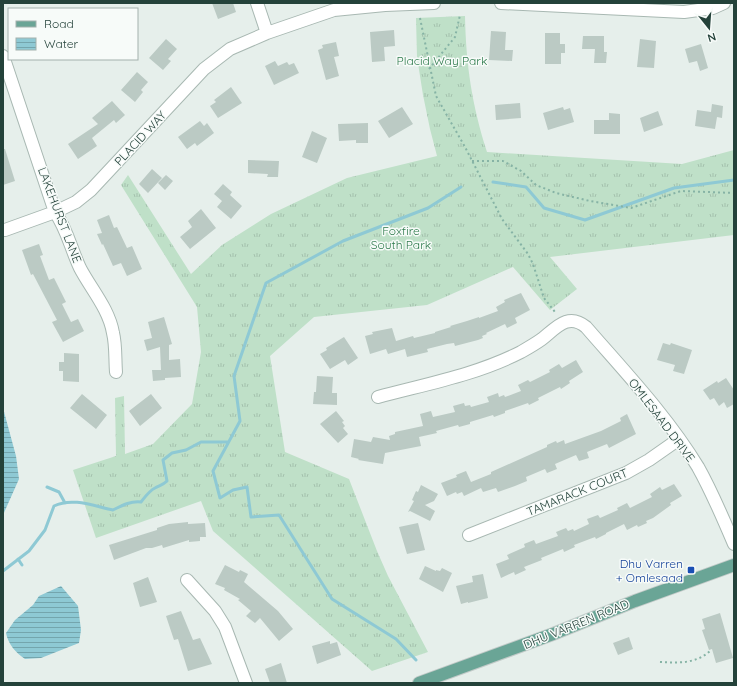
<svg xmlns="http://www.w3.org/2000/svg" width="737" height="686" viewBox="0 0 737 686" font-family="Quicksand,sans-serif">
<defs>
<pattern id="grass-tufts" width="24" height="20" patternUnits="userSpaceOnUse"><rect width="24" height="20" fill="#bfe0c8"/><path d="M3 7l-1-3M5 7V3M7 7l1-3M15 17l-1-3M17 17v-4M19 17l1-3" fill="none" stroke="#a4c1ad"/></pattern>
<pattern id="water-rules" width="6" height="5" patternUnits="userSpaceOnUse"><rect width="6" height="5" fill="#8ec9d4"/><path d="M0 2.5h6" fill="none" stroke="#74a5ad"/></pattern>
</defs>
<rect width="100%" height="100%" fill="#e6efeb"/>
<path fill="url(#grass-tufts)" d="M 465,16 C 466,65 472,105 487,152 L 682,164 L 734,150 L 734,235 L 550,257 L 577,289 L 550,310 L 513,267 L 427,305 L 314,317 L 270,356 L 285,452 L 349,479 L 377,551 L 388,576 L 428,652 L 372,671 L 213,531 L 201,501 L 96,538 L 73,470 L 116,456 L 115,398 L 124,396 L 125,454 L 153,444 L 192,404 L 201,352 L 197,307 L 121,185 L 128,175 L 191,274 L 222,245 L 271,214 L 347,178 L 437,156 L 430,129 L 423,95 L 417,57 L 416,18 Z"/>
<path fill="url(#water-rules)" d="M 3,408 L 16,456 L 19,479 L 3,515 Z
M 61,586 L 78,606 L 81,630 L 79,643 L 41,658 L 25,659 C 16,653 8,644 6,633 L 15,620 L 33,605 L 39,596 Z"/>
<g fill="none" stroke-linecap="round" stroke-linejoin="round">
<path stroke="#8ec9d4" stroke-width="3" d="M 493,182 L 526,187 L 544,208 L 585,220 L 674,188 L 734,180
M 47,487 L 59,492 L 65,503
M 18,559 L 22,565
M 3,571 L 29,551 L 45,530 L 54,506 C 72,497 94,506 113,510 C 123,505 130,501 141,502 C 145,497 149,491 155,488 C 160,485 163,485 167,481 L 163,460 L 172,453 L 186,450 L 201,442 L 228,442
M 416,660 L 396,639 L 332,599 L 279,515 L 251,517 L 247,487 L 233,490 L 220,498 L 213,471 L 240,421 L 234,376 L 266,283 L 343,241 L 428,208 L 461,187"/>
</g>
<path fill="#bbcac4" d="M 212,3 L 233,3 L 236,12 L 218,19 Z
M 394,30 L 395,46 L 384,47 L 385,61 L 372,62 L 370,32 Z
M 491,31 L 506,32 L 505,50 L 513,50 L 512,61 L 489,60 Z
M 545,33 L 560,33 L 560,44 L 565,44 L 565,53 L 561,53 L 561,64 L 545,64 Z
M 583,36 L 604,36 L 604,52 L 607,52 L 606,63 L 594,63 L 595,49 L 582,49 Z
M 166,39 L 177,49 L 168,59 L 171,61 L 163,70 L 149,58 Z
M 640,39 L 656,41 L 654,68 L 637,67 Z
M 336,42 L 339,56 L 334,57 L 339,76 L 326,80 L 318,50 L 323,48 L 322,45 Z
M 701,44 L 708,68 L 700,71 L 697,61 L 689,63 L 685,49 Z
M 275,61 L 278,66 L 287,62 L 289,65 L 294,63 L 299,73 L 274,85 L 265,66 Z
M 137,72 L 148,82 L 141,90 L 143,92 L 135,102 L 121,90 Z
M 231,87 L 242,103 L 218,118 L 210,106 L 216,102 L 214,100 Z
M 112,101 L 125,115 L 116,123 L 114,120 L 92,138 L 97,146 L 78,159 L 68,144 L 98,124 L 92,118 Z
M 520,103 L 521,118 L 496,120 L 495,105 Z
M 712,104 L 723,106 L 722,118 L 717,117 L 715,129 L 695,126 L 697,110 L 711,112 Z
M 402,107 L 413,124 L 389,138 L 378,121 Z
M 563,107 L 564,110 L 570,108 L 574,122 L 548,130 L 543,113 Z
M 658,111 L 663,125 L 644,132 L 640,118 Z
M 609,113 L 620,114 L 620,134 L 594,134 L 594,120 L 609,120 Z
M 200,121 L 204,126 L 207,123 L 214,133 L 197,146 L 195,143 L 187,149 L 178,137 Z
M 368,123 L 368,143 L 356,143 L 356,140 L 339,141 L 338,124 Z
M 312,131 L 327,138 L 317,163 L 302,157 Z
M 3,149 L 5,149 L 15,181 L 3,185 Z
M 248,160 L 279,161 L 278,177 L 267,177 L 268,174 L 248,173 Z
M 152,169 L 162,178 L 148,193 L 139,184 Z
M 166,175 L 173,181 L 165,190 L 158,183 Z
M 223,184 L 232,192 L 230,195 L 242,206 L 231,219 L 217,207 L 222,201 L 214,194 Z
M 201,209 L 216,228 L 190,249 L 180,237 L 192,227 L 188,221 Z
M 109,215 L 114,228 L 117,227 L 127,248 L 132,246 L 142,269 L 127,276 L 121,263 L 113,266 L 103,244 L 102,245 L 97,234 L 102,233 L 97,220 Z
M 39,244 L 43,255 L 40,256 L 49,280 L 54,278 L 66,302 L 62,304 L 71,322 L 78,319 L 84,331 L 63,342 L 52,322 L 57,320 L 33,274 L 31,275 L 22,250 Z
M 521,293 L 530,310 L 515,318 L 517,323 L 507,328 L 505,324 L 486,333 L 487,334 L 482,336 L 483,338 L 478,340 L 455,346 L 454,343 L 447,344 L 427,349 L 428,352 L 407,357 L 405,349 L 388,354 L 386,349 L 370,354 L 365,336 L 373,334 L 372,332 L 392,328 L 396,341 L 413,336 L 414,338 L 435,333 L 435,332 L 451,327 L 450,326 L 467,321 L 479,317 L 479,318 L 498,311 L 496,307 L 505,302 L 504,300 Z
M 164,317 L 172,344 L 169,345 L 169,360 L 180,359 L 181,377 L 165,378 L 165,380 L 153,381 L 152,370 L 161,370 L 160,347 L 147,351 L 144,340 L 152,338 L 148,322 Z
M 344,337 L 358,358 L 348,365 L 345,360 L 330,369 L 320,354 L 327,350 L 326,348 Z
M 663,343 L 670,345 L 671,343 L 692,350 L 684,374 L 673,371 L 675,365 L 657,360 Z
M 64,353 L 79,354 L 79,382 L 63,381 L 63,371 L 59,371 L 59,362 L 64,362 Z
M 576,360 L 583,372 L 569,381 L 570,383 L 561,389 L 560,387 L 538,398 L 539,400 L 529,405 L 528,403 L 505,411 L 505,413 L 494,417 L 493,415 L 470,422 L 470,424 L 459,427 L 458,425 L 436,431 L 437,433 L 419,437 L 421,446 L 385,453 L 383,464 L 358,460 L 359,459 L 351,457 L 354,439 L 371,442 L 373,437 L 390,440 L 389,436 L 395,434 L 395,432 L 423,426 L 420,414 L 431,411 L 433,417 L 455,412 L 453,406 L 464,403 L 465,406 L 470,405 L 471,407 L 489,402 L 487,397 L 498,393 L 499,397 L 504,395 L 505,397 L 521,391 L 518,385 L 528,380 L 530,382 L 550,372 L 549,370 L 559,364 L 562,368 Z
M 317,376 L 333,377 L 332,393 L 337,393 L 337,405 L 313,404 L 314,392 L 316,392 Z
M 726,378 L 734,390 L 734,404 L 727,408 L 724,402 L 719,406 L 714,398 L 710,400 L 703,390 L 717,381 L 718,383 Z
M 82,394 L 107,415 L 96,429 L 70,408 Z
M 151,394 L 162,408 L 140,426 L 129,411 Z
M 336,411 L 344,421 L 342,422 L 345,426 L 343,428 L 348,434 L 338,443 L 320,424 Z
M 627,414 L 636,434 L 609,448 L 607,444 L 587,452 L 589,458 L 579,461 L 576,455 L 555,464 L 557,469 L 547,473 L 545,469 L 526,477 L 527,481 L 515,486 L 498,492 L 496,488 L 483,492 L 481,488 L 464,496 L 462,492 L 457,494 L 456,492 L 447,496 L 441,483 L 457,477 L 456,475 L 466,471 L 471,482 L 491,474 L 491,472 L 547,447 L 547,445 L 556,441 L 557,443 L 564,440 L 565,444 L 601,431 L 621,421 L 620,418 Z
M 674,484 L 682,496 L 670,503 L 671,505 L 653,518 L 646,521 L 647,523 L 638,527 L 637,525 L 627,530 L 624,524 L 606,533 L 606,534 L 596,539 L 595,537 L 574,545 L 575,547 L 564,552 L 563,549 L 541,558 L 542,560 L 524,567 L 526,570 L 515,575 L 514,572 L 501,578 L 496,564 L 509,559 L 507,555 L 525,547 L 524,544 L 534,540 L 536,544 L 558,536 L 556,532 L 566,528 L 568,531 L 573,529 L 574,531 L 589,524 L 587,519 L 598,515 L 600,518 L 618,510 L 617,508 L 627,503 L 630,508 L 652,497 L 650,494 L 660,487 L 662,490 Z
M 421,485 L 438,494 L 434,501 L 425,505 L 435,511 L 430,521 L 410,511 L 408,512 L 414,501 L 412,500 L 416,491 L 418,492 Z
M 188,522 L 188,524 L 205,523 L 206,537 L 200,537 L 200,541 L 189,542 L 189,540 L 163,548 L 162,545 L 152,548 L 146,548 L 114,560 L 109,545 L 157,530 L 157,528 L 169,524 Z
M 418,523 L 425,550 L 407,554 L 399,527 Z
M 225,565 L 239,572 L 240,570 L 248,574 L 244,582 L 278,611 L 293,629 L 279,641 L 260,618 L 255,623 L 246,616 L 251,611 L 238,600 L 240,599 L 224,590 L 225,588 L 215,584 Z
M 425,566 L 436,571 L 436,570 L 440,571 L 442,568 L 452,573 L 443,592 L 419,579 Z
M 483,574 L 488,598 L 468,603 L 468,602 L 461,604 L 456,586 L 473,582 L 472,576 Z
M 148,577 L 157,602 L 140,607 L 133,583 Z
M 181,611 L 193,640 L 200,638 L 212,664 L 188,671 L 178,639 L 174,640 L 166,616 Z
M 720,613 L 733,658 L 716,663 L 712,649 L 709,650 L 702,630 L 705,629 L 702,619 Z
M 629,637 L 633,649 L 618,655 L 613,643 Z
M 330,641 L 330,644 L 337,642 L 341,655 L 317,664 L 312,646 Z
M 281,663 L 287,683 L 270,683 L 265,669 Z"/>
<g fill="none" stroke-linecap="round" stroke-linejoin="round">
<defs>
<path id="minor" d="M 257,3 L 267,33
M 501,3 L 684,12 L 713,8 L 724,3
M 3,56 L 55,212 C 67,229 71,249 80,268 C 91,289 109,309 113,333 C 116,345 115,359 116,372
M 5,230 L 55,212 L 76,202 L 91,190 L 204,69 L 230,49 L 267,33 L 334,10 L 385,5 L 434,3
M 378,397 C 426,384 476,375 521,352 C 528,348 535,344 542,339 C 556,328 568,312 586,327 C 625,372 667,416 698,467 C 712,492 723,518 734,544
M 469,535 L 626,473 L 649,460 L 679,439
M 187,580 L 215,611 L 225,627 L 246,683"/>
<path id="major" d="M 419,683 L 553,634 L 635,601 L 734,565"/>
</defs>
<use href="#minor" stroke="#a8b8b2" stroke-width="14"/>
<use href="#major" stroke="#c2cac8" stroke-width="14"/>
<path stroke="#86b3a5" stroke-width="2" stroke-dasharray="2 3" stroke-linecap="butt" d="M 420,18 L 436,96 L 465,147 L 502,219 L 528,254 L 533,264 L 544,298 L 555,312
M 429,69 L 455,37 L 460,15
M 472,161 L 503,161 L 521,171 L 536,185 L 556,193 L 590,201 L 631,208 L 681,191 L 734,193
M 660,662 C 678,663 697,664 711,650"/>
<use href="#minor" stroke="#fff" stroke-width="12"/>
<use href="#major" stroke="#6aa596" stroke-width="12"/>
</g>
<rect fill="#1a4fb4" stroke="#f7fbf9" stroke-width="1.5" x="687" y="566" width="8" height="8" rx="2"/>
<g text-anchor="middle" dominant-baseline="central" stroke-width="3" stroke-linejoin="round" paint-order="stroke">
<g font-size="12" fill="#2d7a4b" stroke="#f7fbf9">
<text x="442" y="60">Placid Way Park</text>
<text x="401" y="230">Foxfire<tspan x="401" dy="14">South Park</tspan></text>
</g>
<g font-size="12" fill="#24423a" stroke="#f7fbf9">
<text transform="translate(140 138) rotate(-47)">PLACID WAY</text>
<text transform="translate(60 215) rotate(69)">LAKEHURST LANE</text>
<text transform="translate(662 420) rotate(53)">OMLESAAD DRIVE</text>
<text transform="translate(577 492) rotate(-22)">TAMARACK COURT</text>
<text transform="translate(576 624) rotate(-22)">DHU VARREN ROAD</text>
</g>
<g font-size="12" fill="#164399" stroke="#f7fbf9" text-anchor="end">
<text x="683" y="563">Dhu Varren<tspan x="683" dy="14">+ Omlesaad</tspan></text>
</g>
</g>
<rect width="737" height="686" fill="none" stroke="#24423a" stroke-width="8"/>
<rect x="8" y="8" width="130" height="52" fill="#f7fbf9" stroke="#a3b1ad"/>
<rect x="16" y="21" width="20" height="6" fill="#6aa596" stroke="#a3b1ad"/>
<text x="44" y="28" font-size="12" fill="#24423a">Road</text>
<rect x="16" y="38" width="20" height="12" fill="url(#water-rules)" stroke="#a3b1ad"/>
<text x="44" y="48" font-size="12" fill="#24423a">Water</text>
<g transform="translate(709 28) rotate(163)" stroke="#f7fbf9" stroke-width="3" paint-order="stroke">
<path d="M0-3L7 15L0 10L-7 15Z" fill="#24423a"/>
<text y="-6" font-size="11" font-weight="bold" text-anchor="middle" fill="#24423a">N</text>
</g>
</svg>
